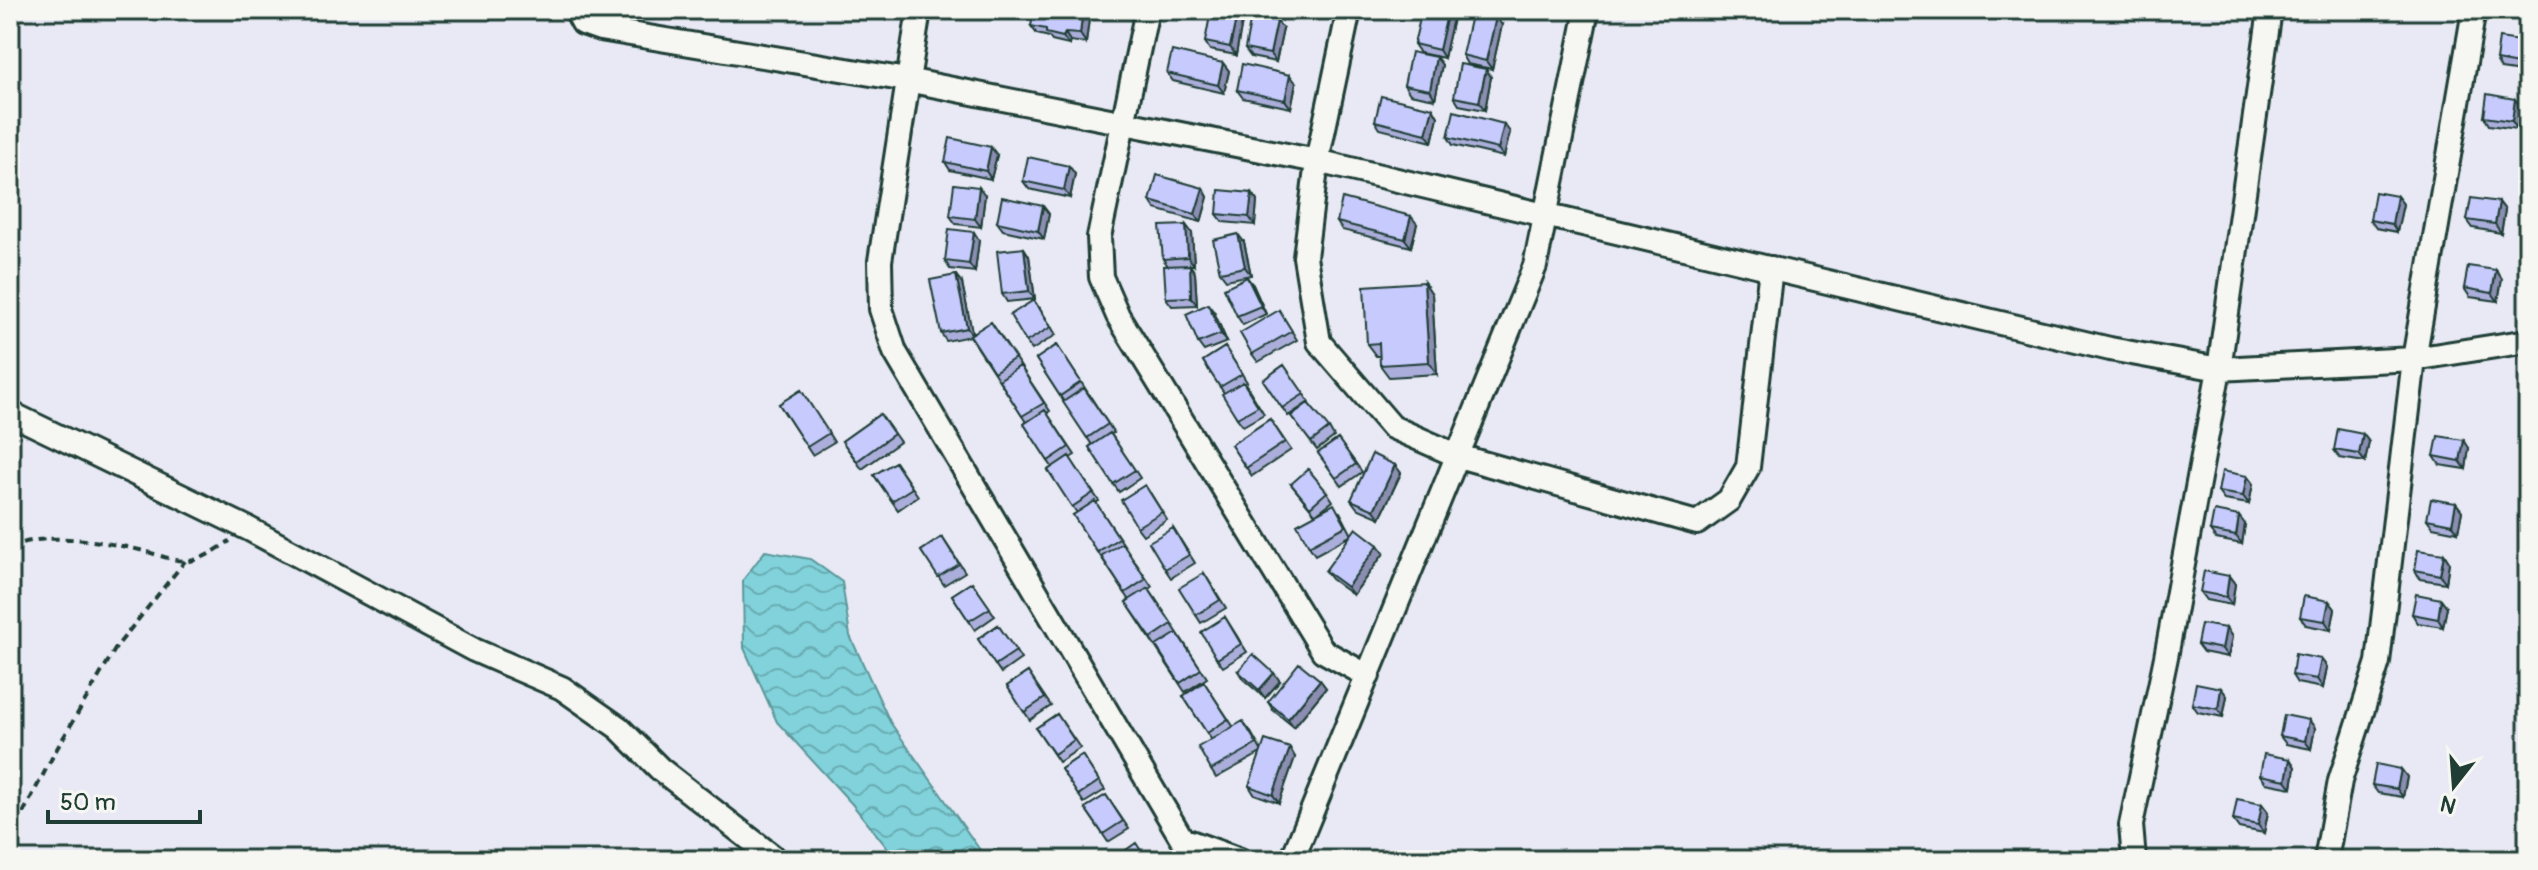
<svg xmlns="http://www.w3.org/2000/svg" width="2538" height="870" viewBox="0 0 2538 870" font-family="Pangolin,sans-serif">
<defs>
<pattern id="water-waves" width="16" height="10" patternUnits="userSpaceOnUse" patternTransform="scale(2)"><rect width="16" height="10" fill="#81d2db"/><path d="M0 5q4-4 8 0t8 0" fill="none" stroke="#69acb2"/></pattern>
</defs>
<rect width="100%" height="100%" fill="#e8e9f5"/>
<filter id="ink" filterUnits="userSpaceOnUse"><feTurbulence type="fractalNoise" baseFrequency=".0125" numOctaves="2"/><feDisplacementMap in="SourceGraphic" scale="16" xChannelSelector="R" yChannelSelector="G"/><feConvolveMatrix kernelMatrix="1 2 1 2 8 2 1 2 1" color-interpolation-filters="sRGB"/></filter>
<g filter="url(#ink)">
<path fill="url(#water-waves)" stroke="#5a9698" stroke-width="2" d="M 765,551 L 810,559 L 842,582 L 850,636 L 890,722 L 987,860 L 897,860 L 852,804 L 777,722 L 744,648 L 743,580 Z"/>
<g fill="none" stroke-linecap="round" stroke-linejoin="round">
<defs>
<path id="minor" d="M 576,10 L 583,23 L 600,29 L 907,80 L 1317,161 L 2110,349 L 2219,369 L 2414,359 L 2528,341
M 919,10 L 880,261 L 881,309 L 895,352 L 1182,839 L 1240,860
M 1147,10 L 1099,237 L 1101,277 L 1118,316 L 1323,651 L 1368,676
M 1349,10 L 1317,161 L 1305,257 L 1319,342 L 1392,427 L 1458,456 L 1697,523 L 1729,500 L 1748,467 L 1771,268
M 10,413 L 249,529 L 474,650 L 562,688 L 619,728 L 660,769 L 777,860
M 1292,860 L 1535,266 L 1587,10
M 2134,860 L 2131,825 L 2166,657 L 2219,369 L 2270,10
M 2326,860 L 2340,781 L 2378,662 L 2414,359 L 2474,10"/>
</defs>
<use href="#minor" stroke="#1f3d34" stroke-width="28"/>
<path stroke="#1f3d34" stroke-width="4" stroke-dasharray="8 6" stroke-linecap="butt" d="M 10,548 C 44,530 108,542 144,551 C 156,554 173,561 186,561 C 202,561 217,549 230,541
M 10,838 L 55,752 L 117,646 L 185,561"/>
<use href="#minor" stroke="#f6f6f2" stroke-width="22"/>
</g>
<path fill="#abaeda" stroke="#1f3d34" stroke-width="2" d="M 1255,10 L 1284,10 L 1282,20 L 1258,14 Z
M 1478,10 L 1506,10 L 1504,17 L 1479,12 Z
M 2509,10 L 2528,10 L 2528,17 L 2512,14 Z
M 1237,14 L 1242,22 L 1236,55 L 1210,50 L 1205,42 Z
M 1454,14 L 1444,58 L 1420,53 L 1414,44 Z
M 1089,19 L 1086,43 L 1070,41 L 1069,45 L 1052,41 L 1049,37 L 1037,34 L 1031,26 Z
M 1502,25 L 1492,69 L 1467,64 L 1462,55 Z
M 1283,29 L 1276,62 L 1251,57 L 1245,49 Z
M 2528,44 L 2528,73 L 2501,69 L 2496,60 Z
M 1436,57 L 1442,65 L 1435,99 L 1410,94 L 1404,85 Z
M 1223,63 L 1229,71 L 1224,93 L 1173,81 L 1167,73 Z
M 1486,69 L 1491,77 L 1485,110 L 1459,105 L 1454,97 Z
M 1296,83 L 1291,108 L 1243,98 L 1237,90 Z
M 2515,99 L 2521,107 L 2517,129 L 2489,125 L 2484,117 Z
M 1433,108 L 1438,117 L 1432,142 L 1380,129 L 1375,121 Z
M 1510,132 L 1504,157 L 1453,145 L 1448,137 Z
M 997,155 L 991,179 L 950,170 L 945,162 Z
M 1069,166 L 1075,174 L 1070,198 L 1029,189 L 1023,181 Z
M 1203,188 L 1208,197 L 1201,222 L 1155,209 L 1150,201 Z
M 1252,193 L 1257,201 L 1255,225 L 1223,222 L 1217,214 Z
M 985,195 L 981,227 L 956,224 L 950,216 Z
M 2397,196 L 2403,204 L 2397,232 L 2376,228 L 2370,220 Z
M 2499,202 L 2505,210 L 2501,233 L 2473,228 L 2467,220 Z
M 1043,206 L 1049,214 L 1044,239 L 1003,230 L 997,222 Z
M 1337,222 L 1417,224 L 1411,247 L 1342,230 Z
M 1186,225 L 1192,233 L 1194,265 L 1190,265 L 1195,273 L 1197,305 L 1172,306 L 1166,298 L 1168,266 L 1163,259 Z
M 979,240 L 975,272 L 950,269 L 945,261 Z
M 1244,242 L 1251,275 L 1226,280 L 1220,272 Z
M 1024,248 L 1029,256 L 1035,299 L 1007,302 L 1002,294 Z
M 2496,270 L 2502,279 L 2498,301 L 2470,297 L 2464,288 Z
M 1424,282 L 1432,294 L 1437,374 L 1389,377 L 1380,365 L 1380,356 L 1376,356 L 1367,344 Z
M 962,283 L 972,334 L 991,322 L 1050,411 L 1047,413 L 1075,455 L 1070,458 L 1099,501 L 1096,503 L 1152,587 L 1149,589 L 1207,678 L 1185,692 L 1126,602 L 1129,599 L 1073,515 L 1077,513 L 1048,470 L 1052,467 L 1024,424 L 1026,422 L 970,336 L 946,341 L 941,333 Z
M 1253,285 L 1266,314 L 1243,325 L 1237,316 Z
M 1040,308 L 1056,335 L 1032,350 L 1026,342 Z
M 1279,310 L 1297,340 L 1258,362 L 1252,354 Z
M 1214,312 L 1227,342 L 1204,351 L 1198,343 Z
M 1057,345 L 1114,433 L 1111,434 L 1140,478 L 1119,492 L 1089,447 L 1092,445 L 1036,359 Z
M 1225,347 L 1247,382 L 1245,383 L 1264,414 L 1243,426 L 1237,418 L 1224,393 L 1203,361 Z
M 1284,365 L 1309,402 L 1288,416 L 1263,380 Z
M 801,390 L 834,442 L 812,455 L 779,404 Z
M 880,414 L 900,442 L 862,469 L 842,441 Z
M 1291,416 L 1329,428 L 1334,437 L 1317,450 Z
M 1270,419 L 1291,450 L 1252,476 L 1231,445 Z
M 2363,434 L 2369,442 L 2365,462 L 2340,458 L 2334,450 Z
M 1338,439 L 1362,472 L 1342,486 L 1318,453 Z
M 2469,448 L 2466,469 L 2440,465 L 2434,456 Z
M 895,462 L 918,496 L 898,510 L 874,475 Z
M 1395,465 L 1401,473 L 1380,518 L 1357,508 L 1351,500 Z
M 2247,476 L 2253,484 L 2249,504 L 2224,500 L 2218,492 Z
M 1291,484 L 1327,492 L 1333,501 L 1320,511 L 1340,512 L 1352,535 L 1384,553 L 1353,595 L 1331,579 L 1325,571 L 1352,535 L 1315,555 L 1309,546 L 1315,514 Z
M 1151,494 L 1167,520 L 1143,535 L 1137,527 Z
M 2456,503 L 2462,511 L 2458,532 L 2433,527 L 2427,519 Z
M 2245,524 L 2242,544 L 2216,539 L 2210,531 Z
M 1173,528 L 1195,563 L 1171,578 L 1165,569 Z
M 942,537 L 965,572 L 944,585 L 921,551 Z
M 2444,554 L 2449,562 L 2446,583 L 2420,579 L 2415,570 Z
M 1204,573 L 1226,608 L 1201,623 L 1196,615 Z
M 2229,576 L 2235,584 L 2232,605 L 2206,600 L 2200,592 Z
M 972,582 L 995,616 L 975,630 L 952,595 Z
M 2441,599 L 2447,607 L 2443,627 L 2418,623 L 2412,614 Z
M 2329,601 L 2335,609 L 2331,630 L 2306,625 L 2300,617 Z
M 1225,617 L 1247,652 L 1223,667 L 1217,659 Z
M 998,625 L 1021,659 L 1001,673 L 978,639 Z
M 2226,628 L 2232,637 L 2228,657 L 2203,652 L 2197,644 Z
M 2321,659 L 2327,667 L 2323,688 L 2297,683 L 2292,675 Z
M 1238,671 L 1280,681 L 1265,698 L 1243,679 Z
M 1028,672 L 1051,706 L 1030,720 L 1007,686 Z
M 1320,680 L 1326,688 L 1294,727 L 1273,710 L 1268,702 Z
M 1204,682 L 1233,726 L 1249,729 L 1261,750 L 1295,757 L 1279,803 L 1254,794 L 1249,786 L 1261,753 L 1216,778 L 1211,770 L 1211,739 L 1183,696 Z
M 2221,688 L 2227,696 L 2223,717 L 2198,712 L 2192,704 Z
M 1057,714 L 1080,748 L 1059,762 L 1036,728 Z
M 2309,720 L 2315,728 L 2311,749 L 2286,744 L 2280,736 Z
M 1082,755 L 1105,790 L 1084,803 L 1061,769 Z
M 2290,759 L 2295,767 L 2292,788 L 2266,783 L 2260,775 Z
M 2401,769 L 2407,777 L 2403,797 L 2378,793 L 2372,785 Z
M 1106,795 L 1129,829 L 1108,842 L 1085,808 Z
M 2262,804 L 2268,812 L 2264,833 L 2239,828 L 2233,820 Z"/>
<path fill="#8b8db1" stroke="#1f3d34" stroke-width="2" d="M 1083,10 L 1089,19 L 1086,43 L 1080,34 Z
M 1277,10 L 1284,10 L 1282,20 L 1276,11 Z
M 1448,10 L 1452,10 L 1454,14 L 1444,58 L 1439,50 Z
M 1500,10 L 1506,10 L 1504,17 Z
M 1237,14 L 1242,22 L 1236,55 L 1230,47 Z
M 1496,17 L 1502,25 L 1492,69 L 1486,61 Z
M 1277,21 L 1283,29 L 1276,62 L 1270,54 Z
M 1065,33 L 1070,41 L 1069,45 L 1063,37 Z
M 2527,42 L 2528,44 L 2528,71 L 2524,65 Z
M 1436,57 L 1442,65 L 1435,99 L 1430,90 Z
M 1223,63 L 1229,71 L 1224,93 L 1218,85 Z
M 1486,69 L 1491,77 L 1485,110 L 1479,102 Z
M 1290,75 L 1296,83 L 1291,108 L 1285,100 Z
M 2515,99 L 2521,107 L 2517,129 L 2512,121 Z
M 1433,108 L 1438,117 L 1432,142 L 1426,134 Z
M 1504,124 L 1510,132 L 1504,157 L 1498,149 Z
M 991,147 L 997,155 L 991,179 L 986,171 Z
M 1069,166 L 1075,174 L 1070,198 L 1064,190 Z
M 979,187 L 985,195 L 981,227 L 975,219 Z
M 1203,188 L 1208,197 L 1201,222 L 1195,214 Z
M 1252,193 L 1257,201 L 1255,225 L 1249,217 Z
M 2397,196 L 2403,204 L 2397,232 L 2392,224 Z
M 2499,202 L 2505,210 L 2501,233 L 2495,224 Z
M 1043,206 L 1049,214 L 1044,239 L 1038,231 Z
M 1411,216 L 1417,224 L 1411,247 L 1405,239 Z
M 1186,225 L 1192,233 L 1194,265 L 1188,257 Z
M 974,232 L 979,240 L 975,272 L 969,264 Z
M 1238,234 L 1244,242 L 1251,275 L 1245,267 Z
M 1024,248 L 1029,256 L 1035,299 L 1029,291 Z
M 1190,265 L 1195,273 L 1197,305 L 1191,297 Z
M 2496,270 L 2502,279 L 2498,301 L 2492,293 Z
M 956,275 L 962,283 L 973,336 L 967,328 Z
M 1247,277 L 1253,285 L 1266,314 L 1261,306 Z
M 1424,282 L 1432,294 L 1437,374 L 1429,362 Z
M 1208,304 L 1214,312 L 1227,342 L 1221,334 Z
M 2363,434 L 2369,442 L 2365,462 L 2359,454 Z
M 2464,440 L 2469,448 L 2466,469 L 2460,461 Z
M 1395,465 L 1401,473 L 1380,518 L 1374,510 Z
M 2247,476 L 2253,484 L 2249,504 L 2243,496 Z
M 2456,503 L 2462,511 L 2458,532 L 2452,524 Z
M 2239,516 L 2245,524 L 2242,544 L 2236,536 Z
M 1378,545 L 1384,553 L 1353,595 L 1347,587 Z
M 2444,554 L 2449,562 L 2446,583 L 2440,575 Z
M 2229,576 L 2235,584 L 2232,605 L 2226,597 Z
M 2441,599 L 2447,607 L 2443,627 L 2438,619 Z
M 2329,601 L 2335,609 L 2331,630 L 2325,621 Z
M 2226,628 L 2232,637 L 2228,657 L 2222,649 Z
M 2321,659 L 2327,667 L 2323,688 L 2317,679 Z
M 1274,673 L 1280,681 L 1265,698 L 1259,690 Z
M 1320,680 L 1326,688 L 1294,727 L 1288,719 Z
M 2221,688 L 2227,696 L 2223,717 L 2218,709 Z
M 2309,720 L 2315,728 L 2311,749 L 2305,741 Z
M 1290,748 L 1295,757 L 1279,803 L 1273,795 Z
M 2290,759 L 2295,767 L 2292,788 L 2286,780 Z
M 2401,769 L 2407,777 L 2403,797 L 2397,789 Z
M 2262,804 L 2268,812 L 2264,833 L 2258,825 Z"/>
<path fill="#c7cafd" stroke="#1f3d34" stroke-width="2" d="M 1034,10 L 1083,10 L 1080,34 L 1065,33 L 1063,37 L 1046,33 L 1046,29 L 1031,26 Z
M 1211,10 L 1237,14 L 1230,47 L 1205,42 Z
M 1422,10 L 1448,10 L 1439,50 L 1414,44 Z
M 1472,11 L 1496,17 L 1486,61 L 1462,55 Z
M 1251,16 L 1277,21 L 1270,54 L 1245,49 Z
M 2499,38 L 2527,42 L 2524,65 L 2496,60 Z
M 1172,51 L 1223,63 L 1218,85 L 1167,73 Z
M 1411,52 L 1436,57 L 1430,90 L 1404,85 Z
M 1242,64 L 1290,75 L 1285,100 L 1237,90 Z
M 1460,64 L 1486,69 L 1479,102 L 1454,97 Z
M 2487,94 L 2515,99 L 2512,121 L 2484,117 Z
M 1381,96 L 1433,108 L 1426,134 L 1375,121 Z
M 1454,111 L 1504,124 L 1498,149 L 1448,137 Z
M 950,138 L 991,147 L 986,171 L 945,162 Z
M 1028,157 L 1069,166 L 1064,190 L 1023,181 Z
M 1157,175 L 1203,188 L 1195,214 L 1150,201 Z
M 954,184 L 979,187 L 975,219 L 950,216 Z
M 1219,190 L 1252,193 L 1249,217 L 1217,214 Z
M 2375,192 L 2397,196 L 2392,224 L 2370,220 Z
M 1002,197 L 1043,206 L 1038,231 L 997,222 Z
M 1342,198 L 1411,216 L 1405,239 L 1337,222 Z
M 2471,198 L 2499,202 L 2495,224 L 2467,220 Z
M 1186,225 L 1188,257 L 1163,259 L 1160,226 Z
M 949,229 L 974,232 L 969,264 L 945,261 Z
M 1238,234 L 1245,267 L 1220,272 L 1213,240 Z
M 1024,248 L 1029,291 L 1002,294 L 997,251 Z
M 1190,265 L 1191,297 L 1166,298 L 1164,266 Z
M 2468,266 L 2496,270 L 2492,293 L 2464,288 Z
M 956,275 L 967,328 L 941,333 L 930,280 Z
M 1247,277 L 1261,306 L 1237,316 L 1224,288 Z
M 1424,282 L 1429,362 L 1380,365 L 1379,343 L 1367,344 L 1364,286 Z
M 1034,300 L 1051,327 L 1026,342 L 1010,315 Z
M 1208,304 L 1221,334 L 1198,343 L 1186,314 Z
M 1279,310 L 1292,331 L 1252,354 L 1240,333 Z
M 991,322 L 1015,358 L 994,372 L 970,335 Z
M 1057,345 L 1081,382 L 1060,396 L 1036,359 Z
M 1225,347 L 1242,374 L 1220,387 L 1203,361 Z
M 1284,365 L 1304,394 L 1282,408 L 1263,380 Z
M 1020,366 L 1044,403 L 1022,416 L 999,380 Z
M 1243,382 L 1258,406 L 1237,418 L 1222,394 Z
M 1084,388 L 1108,424 L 1087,438 L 1063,402 Z
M 801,390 L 829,433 L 807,447 L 779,404 Z
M 1308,403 L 1329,428 L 1311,442 L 1291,416 Z
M 1045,410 L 1069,447 L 1048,461 L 1024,424 Z
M 880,414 L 894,434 L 857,461 L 842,441 Z
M 1270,419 L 1285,442 L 1246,468 L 1231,445 Z
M 2338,429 L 2363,434 L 2359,454 L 2334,450 Z
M 1110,433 L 1135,470 L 1113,484 L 1089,447 Z
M 2438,436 L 2464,440 L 2460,461 L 2434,456 Z
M 1338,439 L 1356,464 L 1336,478 L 1318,453 Z
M 1372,454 L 1395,465 L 1374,510 L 1351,500 Z
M 1069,456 L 1093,493 L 1072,507 L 1048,470 Z
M 895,462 L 912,488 L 892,501 L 874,475 Z
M 1308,469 L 1327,492 L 1310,507 L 1291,484 Z
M 2222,471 L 2247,476 L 2243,496 L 2218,492 Z
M 1145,485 L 1162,512 L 1137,527 L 1121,500 Z
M 2431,499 L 2456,503 L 2452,524 L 2427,519 Z
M 1095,501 L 1119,538 L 1097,552 L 1073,515 Z
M 1334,504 L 1346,526 L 1309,546 L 1297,524 Z
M 2214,511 L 2239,516 L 2236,536 L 2210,531 Z
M 1173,528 L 1189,555 L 1165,569 L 1149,542 Z
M 1356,528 L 1378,545 L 1347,587 L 1325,571 Z
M 942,537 L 959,564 L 938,577 L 921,551 Z
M 1122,543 L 1146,579 L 1125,593 L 1101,556 Z
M 2418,550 L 2444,554 L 2440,575 L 2415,570 Z
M 2204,571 L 2229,576 L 2226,597 L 2200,592 Z
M 1204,573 L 1220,600 L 1196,615 L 1179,588 Z
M 972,582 L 990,608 L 969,621 L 952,595 Z
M 1148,588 L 1172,624 L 1151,638 L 1126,602 Z
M 2416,594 L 2441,599 L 2438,619 L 2412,614 Z
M 2304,596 L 2329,601 L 2325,621 L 2300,617 Z
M 1225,617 L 1241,644 L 1217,659 L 1201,632 Z
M 2201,624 L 2226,628 L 2222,649 L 2197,644 Z
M 998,625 L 1016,651 L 995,665 L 978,639 Z
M 1177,633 L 1201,669 L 1180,683 L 1156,646 Z
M 1253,654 L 1274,673 L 1259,690 L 1238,671 Z
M 2295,654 L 2321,659 L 2317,679 L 2292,675 Z
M 1299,663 L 1320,680 L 1288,719 L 1268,702 Z
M 1028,672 L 1045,698 L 1024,712 L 1007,686 Z
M 1204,682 L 1228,719 L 1207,733 L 1183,696 Z
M 2196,683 L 2221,688 L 2218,709 L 2192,704 Z
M 1057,714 L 1074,740 L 1054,754 L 1036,728 Z
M 2284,715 L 2309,720 L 2305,741 L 2280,736 Z
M 1243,721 L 1257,744 L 1211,770 L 1198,747 Z
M 1265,740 L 1290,748 L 1273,795 L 1249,786 Z
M 2264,754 L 2290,759 L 2286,780 L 2260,775 Z
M 1082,755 L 1099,781 L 1078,795 L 1061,769 Z
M 2376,764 L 2401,769 L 2397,789 L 2372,785 Z
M 1106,795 L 1123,821 L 1103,834 L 1085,808 Z
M 2237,799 L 2262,804 L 2258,825 L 2233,820 Z
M 1136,843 L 1147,860 L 1118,860 L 1116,857 Z"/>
</g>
<rect width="2538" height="870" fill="none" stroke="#f6f6f2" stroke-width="40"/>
<rect x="20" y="20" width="2498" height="830" fill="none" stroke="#1f3d34" stroke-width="3" filter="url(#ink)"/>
<g transform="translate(2454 786) rotate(197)" stroke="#f6f6f2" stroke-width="6" paint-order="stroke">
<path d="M0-6L14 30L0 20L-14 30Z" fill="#1f3d34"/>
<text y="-12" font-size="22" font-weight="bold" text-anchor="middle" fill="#1f3d34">N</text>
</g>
<path d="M48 810v12h152v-12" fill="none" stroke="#1f3d34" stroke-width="4"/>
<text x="60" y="810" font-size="24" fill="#1f3d34" stroke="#f6f6f2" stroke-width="6" paint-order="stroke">50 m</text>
</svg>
